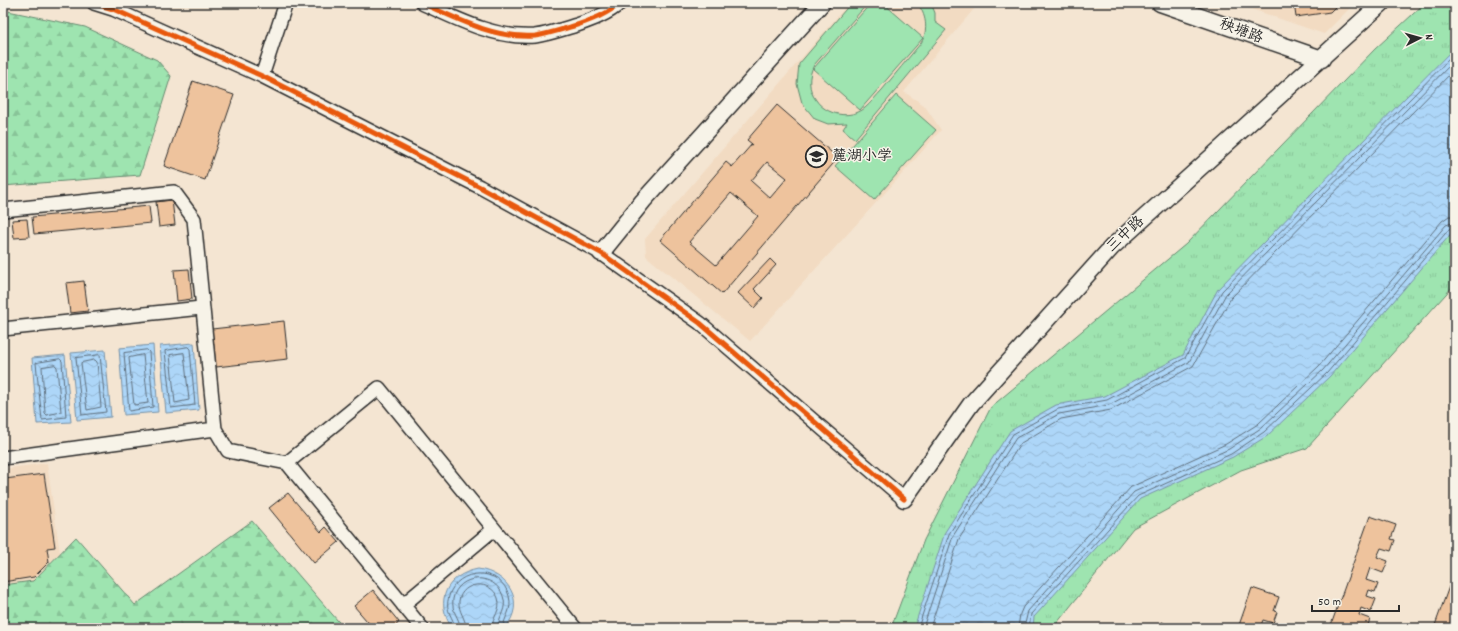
<svg xmlns="http://www.w3.org/2000/svg" width="1458" height="631" viewBox="0 0 1458 631" font-family="Dekko,'LXGW WenKai TC',sans-serif">
<defs>
<pattern id="forest-firs" width="22" height="20" patternUnits="userSpaceOnUse"><rect width="22" height="20" fill="#9ee4b0"/><path d="M5 1l3.5 6h-7zM16 11l3.5 6h-7z" fill="#88c498"/></pattern>
<pattern id="park-tufts" width="24" height="20" patternUnits="userSpaceOnUse"><rect width="24" height="20" fill="#9ee4b0"/><path d="M3 7l-1-3M5 7V3M7 7l1-3M15 17l-1-3M17 17v-4M19 17l1-3" fill="none" stroke="#88c498"/></pattern>
<pattern id="water-waves" width="16" height="10" patternUnits="userSpaceOnUse"><rect width="16" height="10" fill="#add6f8"/><path d="M0 5q4-4 8 0t8 0" fill="none" stroke="#95b8d5"/></pattern>
</defs>
<rect width="100%" height="100%" fill="#f4e5d2"/>
<filter id="ink" filterUnits="userSpaceOnUse"><feTurbulence type="fractalNoise" baseFrequency=".025" numOctaves="2"/><feDisplacementMap in="SourceGraphic" scale="8" xChannelSelector="R" yChannelSelector="G"/><feConvolveMatrix kernelMatrix="1 2 1 2 8 2 1 2 1" color-interpolation-filters="sRGB"/></filter>
<g filter="url(#ink)">
<path fill="#f2dbc2" d="M 849,3 L 979,3 L 904,92 L 924,105 L 941,130 L 894,183 L 750,341 L 646,256 L 645,239 Z
M 1234,3 L 1355,3 L 1324,34 Z
M 47,463 L 60,553 L 33,581 L 3,585 L 3,469 Z"/>
<path fill="#9ee4b0" stroke="#64886e" d="M 851,3 L 868,3 L 814,65 C 808,76 808,90 816,100 C 826,115 850,120 865,108 C 871,103 876,96 882,90 C 895,74 908,59 921,43 C 929,30 926,14 917,3 L 931,3 L 935,13 L 935,22 L 946,30 L 855,139 L 843,129 L 847,123 L 828,124 L 815,119 L 802,103 L 797,84 L 799,64 Z
M 871,3 L 883,3 L 923,38 L 860,110 L 813,69 Z
M 896,95 L 936,130 L 874,200 L 835,166 Z"/>
<path fill="url(#forest-firs)" stroke="#64886e" d="M 3,10 L 85,27 L 157,60 L 171,76 L 140,175 L 3,186 Z
M 252,521 L 344,628 L 3,628 L 3,585 L 33,581 L 76,537 L 135,605 Z"/>
<path fill="url(#park-tufts)" stroke="#64886e" d="M 1425,3 L 1455,3 L 1455,284 L 1307,448 L 1241,470 L 1133,528 L 1053,628 L 891,628 L 924,540 L 991,407 L 1186,244 L 1375,49 Z"/>
<path fill="url(#water-waves)" stroke="#7992a6" d="M 1455,47 L 1455,229 L 1330,376 L 1267,436 L 1233,457 L 1140,499 L 1034,617 L 1033,628 L 914,628 L 945,532 L 1010,431 L 1056,405 L 1105,396 L 1183,355 L 1218,289 Z
M 194,343 L 199,410 L 166,413 L 160,346 Z
M 153,345 L 158,412 L 124,415 L 119,348 Z
M 105,350 L 111,417 L 77,420 L 71,353 Z
M 65,355 L 71,422 L 37,424 L 32,358 Z
M 478,569 C 508,573 527,602 505,628 L 452,628 C 434,601 446,575 478,569 Z"/>
<g fill="none" stroke-linecap="round" stroke-linejoin="round">
<path stroke="#5f6f7d" stroke-width="1" d="M 188,347 L 190,349 L 195,405 L 171,408 L 165,351 Z
M 147,350 L 149,352 L 153,407 L 129,411 L 124,353 Z
M 184,353 L 189,400 L 175,403 L 170,355 Z
M 100,355 L 106,412 L 82,415 L 76,358 Z
M 143,355 L 148,403 L 134,405 L 129,358 Z
M 60,359 L 62,361 L 66,417 L 42,420 L 36,363 Z
M 95,360 L 97,362 L 101,407 L 87,410 L 81,363 Z
M 55,365 L 57,367 L 61,412 L 47,415 L 45,413 L 42,367 Z
M 455,628 C 454,617 444,612 449,596 C 457,567 501,566 509,596 C 513,611 504,616 503,628
M 460,628 C 460,617 451,613 453,599 C 458,573 495,572 503,596 C 508,609 498,616 498,628
M 466,628 C 466,618 458,612 459,601 C 462,581 491,579 498,598 C 502,610 492,617 492,628
M 918,628 L 949,534 L 1013,434 L 1058,409 L 1107,400 L 1185,358 L 1222,291 L 1455,53
M 923,628 L 953,536 L 1016,438 L 1059,414 L 1109,405 L 1189,362 L 1226,294 L 1455,60
M 930,628 L 959,539 L 1021,443 L 1061,419 L 1111,410 L 1193,366 L 1231,298 L 1455,69
M 1018,628 L 1020,614 L 1023,607 L 1131,487 L 1226,444 L 1258,424 L 1319,366 L 1442,221 L 1449,216 L 1455,216
M 1024,628 L 1028,611 L 1134,492 L 1229,449 L 1261,428 L 1323,370 L 1446,225 L 1455,222
M 1029,628 L 1031,614 L 1138,496 L 1231,454 L 1264,432 L 1327,373 L 1450,228 L 1455,227"/>
</g>
<path fill="#eec39d" stroke="#2b2b2b" fill-rule="evenodd" d="M 1294,3 L 1339,3 L 1330,12 L 1296,17 Z
M 193,81 L 234,95 L 205,180 L 164,166 Z
M 777,105 L 838,158 L 722,294 L 660,240 L 726,162 L 732,167 L 752,144 L 747,140 ZM 767,162 L 787,178 L 770,198 L 751,181 ZM 731,193 L 758,216 L 716,265 L 689,242 Z
M 172,200 L 175,225 L 159,227 L 156,202 Z
M 149,206 L 151,223 L 34,234 L 32,217 Z
M 27,219 L 29,237 L 14,238 L 12,220 Z
M 770,259 L 776,265 L 754,289 L 763,298 L 754,308 L 738,293 Z
M 189,269 L 192,299 L 177,301 L 174,270 Z
M 84,281 L 88,311 L 70,313 L 66,283 Z
M 284,321 L 288,359 L 216,367 L 212,329 Z
M 44,474 L 55,547 L 47,548 L 49,562 L 34,577 L 3,582 L 3,475 L 5,479 Z
M 288,493 L 321,532 L 326,527 L 339,542 L 314,563 L 269,508 Z
M 1370,516 L 1396,525 L 1391,539 L 1395,540 L 1391,551 L 1381,548 L 1377,557 L 1388,561 L 1383,573 L 1370,568 L 1366,580 L 1378,584 L 1375,592 L 1369,590 L 1367,596 L 1376,599 L 1371,612 L 1361,608 L 1359,615 L 1370,619 L 1367,628 L 1336,628 L 1336,626 L 1331,625 Z
M 1455,570 L 1455,628 L 1434,628 Z
M 1252,588 L 1279,597 L 1274,611 L 1277,612 L 1273,623 L 1263,620 L 1260,628 L 1238,628 Z
M 373,590 L 399,622 L 394,628 L 373,628 L 354,606 Z
M 1161,622 L 1177,628 L 1159,628 Z"/>
<g fill="none" stroke-linecap="round" stroke-linejoin="round">
<defs>
<path id="minor" d="M 94,3 L 113,9 L 262,76 L 480,187 L 601,253 L 700,323 L 904,499
M 422,3 C 457,19 495,39 535,36 C 549,34 563,29 577,25 C 591,20 608,14 620,3
M 262,76 L 286,3
M 3,210 L 174,192 L 194,219 L 215,429 L 3,458
M 3,329 L 201,308
M 215,429 L 228,451 L 287,463 L 422,628
M 287,463 L 379,388 L 575,628
M 403,605 L 494,529"/>
<path id="major" d="M 1160,3 L 1322,59
M 601,253 L 643,201 L 822,3
M 904,499 L 971,404 L 1112,247 L 1382,3"/>
</defs>
<use href="#minor" stroke="#2b2b2b" stroke-width="16"/>
<use href="#major" stroke="#2b2b2b" stroke-width="19"/>
<use href="#minor" stroke="#f7f3e8" stroke-width="13"/>
<use href="#major" stroke="#f7f3e8" stroke-width="16"/>
<defs>
<path id="cycleway" d="M 94,3 L 113,9 L 262,76 L 480,187 L 601,253 L 700,323 L 904,499
M 422,3 C 457,19 495,39 535,36 C 549,34 563,29 577,25 C 591,20 608,14 620,3"/>
</defs>
<use href="#cycleway" stroke="#f7f3e8" stroke-width="8"/>
<use href="#cycleway" stroke="#e8590c" stroke-width="5"/>
</g>
</g>
<defs>
<symbol id="school-ring" viewBox="-11 -11 22 22"><circle r="9.5" fill="#f7f3e8" stroke="#2b2b2b" stroke-width="1.5"/><path d="M0-5L7-2L0 1L-7-2ZM-4 1L0 2.5L4 1V4Q0 6-4 4Z" fill="#2b2b2b"/></symbol>
</defs>
<g fill-rule="evenodd">
<use href="#school-ring" x="804" y="144" width="25" height="25"/>
</g>
<g text-anchor="middle" dominant-baseline="central" stroke-width="3" stroke-linejoin="round" paint-order="stroke">
<g font-size="15" fill="#2b2b2b" stroke="#f7f3e8">
<text transform="translate(1241 32) rotate(20)">秧塘路</text>
<text transform="translate(1126 235) rotate(-43)">三中路</text>
</g>
<g font-size="15" fill="#2b2b2b" stroke="#f7f3e8" text-anchor="start">
<text x="832" y="157">麓湖小学</text>
</g>
</g>
<rect width="1458" height="631" fill="none" stroke="#f7f3e8" stroke-width="16"/>
<rect x="8" y="8" width="1442" height="615" fill="none" stroke="#2b2b2b" stroke-width="1.5" filter="url(#ink)"/>
<g transform="translate(1420 38) rotate(84)" stroke="#f7f3e8" stroke-width="3" paint-order="stroke">
<path d="M0-3L7 15L0 10L-7 15Z" fill="#2b2b2b"/>
<text y="-6" font-size="11" font-weight="bold" text-anchor="middle" fill="#2b2b2b">N</text>
</g>
<path d="M1312 605v6h87v-6" fill="none" stroke="#2b2b2b" stroke-width="2"/>
<text x="1318" y="605" font-size="12" fill="#2b2b2b" stroke="#f7f3e8" stroke-width="3" paint-order="stroke">50 m</text>
</svg>
